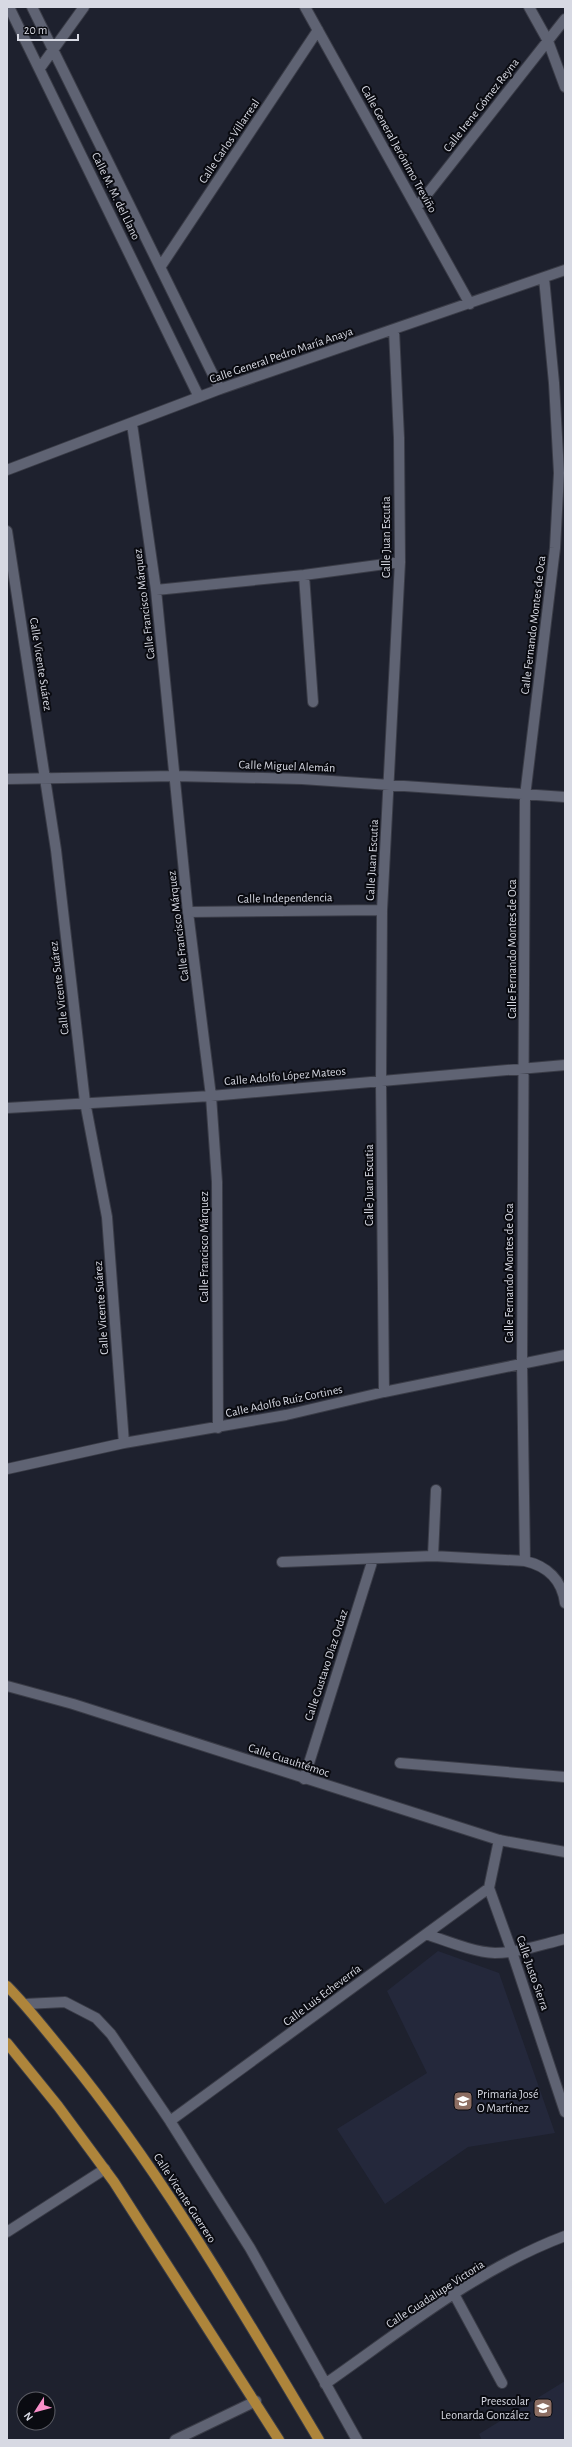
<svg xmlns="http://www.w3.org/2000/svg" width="572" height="2447" viewBox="0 0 572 2447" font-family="'Alegreya Sans',sans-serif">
<rect width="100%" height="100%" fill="#1e212e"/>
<path fill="#24283b" d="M 438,1951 L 499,1973 L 555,2133 L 468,2147 L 385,2204 L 337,2129 L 427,2073 L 387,1991 Z
M 565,2381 L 565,2440 L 482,2440 L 479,2434 Z"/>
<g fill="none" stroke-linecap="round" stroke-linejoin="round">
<defs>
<path id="street" d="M 9,7 L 199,397
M 32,7 L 220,389
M 305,7 L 470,304
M 529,7 L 548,41 L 565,87
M 40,68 L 84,7
M 417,207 L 565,19
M 161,266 L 318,30
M 544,278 L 554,383 L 559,473 L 555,548 L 525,796 L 522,1363 L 525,1561 C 547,1566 562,1580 565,1603
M 132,424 L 156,590 L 188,912 L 211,1096 L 217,1182 L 218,1428
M 7,470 L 220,389 L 565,270
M 7,531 L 56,850 L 85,1102 L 107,1217 L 124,1443
M 304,575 L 313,702
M 156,590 L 304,575 L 400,562
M 7,779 L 175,776 L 302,779 L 565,797
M 188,912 L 382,910
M 7,1108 L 211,1096 L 565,1065
M 384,1392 L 381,1082 L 382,910 L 400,562 L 399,438 L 394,330
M 7,1469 L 124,1443 L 286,1415 L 384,1392 L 565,1355
M 433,1556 L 436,1490
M 282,1562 L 433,1556 L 525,1561
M 400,1763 L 565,1777
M 304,1779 L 373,1559
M 499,1840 L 489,1888 L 512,1952 L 565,2112
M 426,1934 C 447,1941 473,1952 495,1953 C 518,1953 543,1944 565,1939
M 25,2004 L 65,2002 L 96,2018 L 111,2034 L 170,2121 L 250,2248 L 357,2440
M 170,2121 L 489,1888
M 7,2232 L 105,2169
M 454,2294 L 502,2383
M 325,2384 C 401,2331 477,2269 565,2236
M 175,2440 L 256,2401"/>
<path id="secondary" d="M 7,1686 L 73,1704 L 499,1840 L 565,1852"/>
<path id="primary" d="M 7,1986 C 28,2007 46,2031 66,2055 C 163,2174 240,2308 319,2440
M 7,2043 L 58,2106 L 114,2182 L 279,2440"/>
</defs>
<use href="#street" stroke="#3a3c47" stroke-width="12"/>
<use href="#secondary" stroke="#3a3c47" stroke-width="12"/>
<use href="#primary" stroke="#3a3c47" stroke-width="12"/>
<use href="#street" stroke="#5f6373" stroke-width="10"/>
<use href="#secondary" stroke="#5f6373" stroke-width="10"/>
<use href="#primary" stroke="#ae853b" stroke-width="10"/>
</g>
<defs>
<symbol id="school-square" viewBox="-11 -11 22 22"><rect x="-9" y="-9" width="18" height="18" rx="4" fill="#8d6e63" stroke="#0a0b11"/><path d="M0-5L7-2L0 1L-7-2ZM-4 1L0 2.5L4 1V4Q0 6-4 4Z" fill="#fff"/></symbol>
</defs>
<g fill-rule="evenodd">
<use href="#school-square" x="452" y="2090" width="22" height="22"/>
<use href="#school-square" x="532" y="2397" width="22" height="22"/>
</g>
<g text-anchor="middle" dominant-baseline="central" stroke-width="4" stroke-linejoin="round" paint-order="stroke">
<g font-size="12" fill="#d7d9e3" stroke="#0a0b11">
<text transform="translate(481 105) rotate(-52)">Calle Irene Gómez Reyna</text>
<text transform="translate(229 141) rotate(-56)">Calle Carlos Villarreal</text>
<text transform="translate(399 149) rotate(61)">Calle General Jerónimo Treviño</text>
<text transform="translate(116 196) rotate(64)">Calle M. M. del Llano</text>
<text transform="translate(281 355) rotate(-19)">Calle General Pedro María Anaya</text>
<text transform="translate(386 537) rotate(-90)">Calle Juan Escutia</text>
<text transform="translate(144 604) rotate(-97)">Calle Francisco Márquez</text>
<text transform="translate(533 625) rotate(-83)">Calle Fernando Montes de Oca</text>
<text transform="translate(41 664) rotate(81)">Calle Vicente Suárez</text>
<text transform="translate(287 766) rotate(2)">Calle Miguel Alemán</text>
<text transform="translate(372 860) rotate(-87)">Calle Juan Escutia</text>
<text transform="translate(285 898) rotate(-1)">Calle Independencia</text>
<text transform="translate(178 926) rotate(-97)">Calle Francisco Márquez</text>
<text transform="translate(512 949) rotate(-90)">Calle Fernando Montes de Oca</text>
<text transform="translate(59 988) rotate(-97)">Calle Vicente Suárez</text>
<text transform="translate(285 1076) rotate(-5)">Calle Adolfo López Mateos</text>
<text transform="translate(369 1185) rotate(-90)">Calle Juan Escutia</text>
<text transform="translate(204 1247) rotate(-90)">Calle Francisco Márquez</text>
<text transform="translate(509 1273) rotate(-90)">Calle Fernando Montes de Oca</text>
<text transform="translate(101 1308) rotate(-94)">Calle Vicente Suárez</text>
<text transform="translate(284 1401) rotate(-12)">Calle Adolfo Ruíz Cortines</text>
<text transform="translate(326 1665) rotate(-72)">Calle Gustavo Díaz Ordaz</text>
<text transform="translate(289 1760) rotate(18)">Calle Cuauhtémoc</text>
<text transform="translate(533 1973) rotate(71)">Calle Justo Sierra</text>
<text transform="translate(322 1995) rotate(-37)">Calle Luis Echeverría</text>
<text transform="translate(185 2198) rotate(57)">Calle Vicente Guerrero</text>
<text transform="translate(435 2294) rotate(-33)">Calle Guadalupe Victoria</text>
</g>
<g font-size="12" fill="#d7d9e3" stroke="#0a0b11" text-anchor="start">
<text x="477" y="2094">Primaria José<tspan x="477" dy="14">O Martínez</tspan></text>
<text x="529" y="2401" text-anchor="end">Preescolar<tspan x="529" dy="14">Leonarda González</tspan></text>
</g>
</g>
<rect width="572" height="2447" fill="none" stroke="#d7d9e3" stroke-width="16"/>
<g transform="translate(36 2411) rotate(234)"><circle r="19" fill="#0a0b11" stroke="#5c5d65"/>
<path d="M0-3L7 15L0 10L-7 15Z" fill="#f98fca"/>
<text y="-6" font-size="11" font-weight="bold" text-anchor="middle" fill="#d7d9e3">N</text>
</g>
<path d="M18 34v6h60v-6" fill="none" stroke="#d7d9e3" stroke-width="2"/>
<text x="24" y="34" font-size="12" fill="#d7d9e3" stroke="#0a0b11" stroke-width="3" paint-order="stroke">20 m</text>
</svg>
